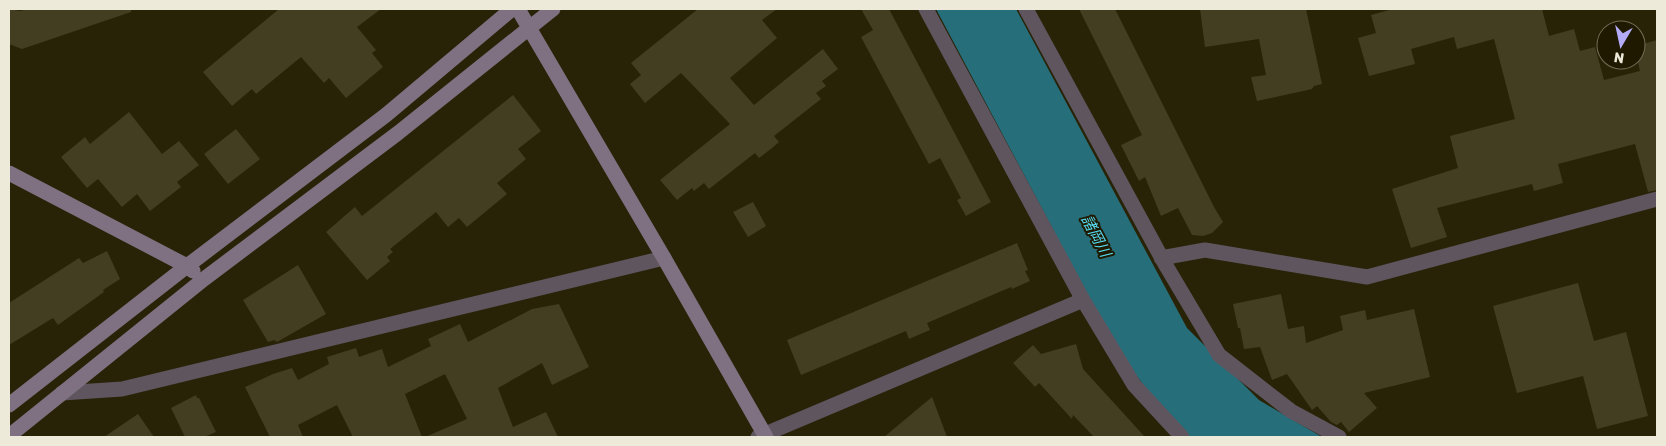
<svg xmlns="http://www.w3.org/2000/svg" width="1666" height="446" viewBox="0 0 1666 446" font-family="Rubik,'Noto Sans JP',sans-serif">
<rect width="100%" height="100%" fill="#282307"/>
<path fill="#276e7b" d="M 936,9 L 1016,9 L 1187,328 L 1259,400 L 1322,437 L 1189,437 L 1166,416 L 1123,357 L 1090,299 Z"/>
<path fill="#433d21" d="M 9,9 L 20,11 L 28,9 L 131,9 L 131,12 L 22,49 L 9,44 Z
M 279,9 L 381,9 L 357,27 L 376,50 L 372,53 L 383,67 L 346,98 L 329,78 L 324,83 L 301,57 L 256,94 L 252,89 L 232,106 L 203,72 Z
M 698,9 L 777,9 L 762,20 L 777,38 L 730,78 L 754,105 L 823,49 L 838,69 L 822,81 L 826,86 L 816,93 L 821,99 L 774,136 L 779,142 L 772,148 L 759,158 L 755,153 L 709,189 L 704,183 L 694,191 L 692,188 L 677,200 L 660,180 L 730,124 L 681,73 L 645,103 L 630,84 L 641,75 L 631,63 Z
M 861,9 L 889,9 L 991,202 L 966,216 L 957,200 L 961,198 L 940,158 L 929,164 L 861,37 L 873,30 Z
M 1079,9 L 1115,9 L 1214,207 L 1223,222 L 1212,233 L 1203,236 L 1192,235 L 1178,208 L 1161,216 L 1145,177 L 1139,181 L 1121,145 L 1142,135 Z
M 1200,9 L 1306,9 L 1322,84 L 1314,86 L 1312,89 L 1257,101 L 1251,77 L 1266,75 L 1259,39 L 1205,47 Z
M 1393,9 L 1542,9 L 1549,36 L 1574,29 L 1580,51 L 1595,47 L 1604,80 L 1640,71 L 1636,54 L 1636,46 L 1657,40 L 1657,190 L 1648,192 L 1635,144 L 1558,164 L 1563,183 L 1534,191 L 1532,184 L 1437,208 L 1447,237 L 1411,248 L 1392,189 L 1458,168 L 1450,136 L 1515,119 L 1494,39 L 1457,49 L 1454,37 L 1411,49 L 1415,64 L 1369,76 L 1358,38 L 1376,33 L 1371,15 Z
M 513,95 L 541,131 L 518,149 L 526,159 L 497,183 L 507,194 L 467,227 L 459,218 L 448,227 L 436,212 L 390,249 L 393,252 L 387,257 L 390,261 L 367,280 L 326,232 L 355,207 L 362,216 Z
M 129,112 L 162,154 L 179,141 L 199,165 L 177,182 L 181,187 L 150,211 L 137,194 L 122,207 L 98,179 L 87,188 L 61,157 L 85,137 L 90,144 Z
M 236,129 L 260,159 L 228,184 L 204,154 Z
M 753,202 L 766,226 L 748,237 L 733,212 Z
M 1017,243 L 1028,270 L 1025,271 L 1030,281 L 1012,289 L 1011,287 L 927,323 L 930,330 L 909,339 L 906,331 L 801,375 L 787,340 Z
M 107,251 L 120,279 L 103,290 L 104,292 L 58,325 L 53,318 L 9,345 L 9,303 L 79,258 L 83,263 Z
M 298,265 L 326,314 L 277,342 L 274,340 L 268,342 L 243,300 Z
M 1578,283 L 1594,341 L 1626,332 L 1648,416 L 1597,429 L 1583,376 L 1517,393 L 1493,306 Z
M 1281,294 L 1288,329 L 1304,326 L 1306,343 L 1343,330 L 1340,316 L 1365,310 L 1367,320 L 1414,309 L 1430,377 L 1364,393 L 1377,408 L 1349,432 L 1341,422 L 1337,425 L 1331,422 L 1317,406 L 1312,410 L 1287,374 L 1272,380 L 1260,347 L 1244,349 L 1240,328 L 1238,328 L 1233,304 Z
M 559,304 L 589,367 L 552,385 L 542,363 L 498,388 L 513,427 L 546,412 L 558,437 L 425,437 L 467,419 L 445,374 L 405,394 L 422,437 L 353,437 L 337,405 L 298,425 L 303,437 L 270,437 L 245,387 L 273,374 L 292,368 L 298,380 L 329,364 L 327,357 L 356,348 L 359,357 L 382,349 L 388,367 L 431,346 L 428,339 L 460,324 L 468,342 L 532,309 Z
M 1076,344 L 1083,369 L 1145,437 L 1094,437 L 1073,415 L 1072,419 L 1039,383 L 1035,387 L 1013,363 L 1033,345 L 1041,354 Z
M 196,395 L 197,398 L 199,398 L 216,432 L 204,437 L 185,437 L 171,408 Z
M 932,397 L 947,437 L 884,437 Z
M 138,414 L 154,437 L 104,437 Z"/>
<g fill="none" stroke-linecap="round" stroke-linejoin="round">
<path stroke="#5e555f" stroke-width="15" d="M 926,9 L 1083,300
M 1026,9 L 1165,264 L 1219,355 L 1291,411 L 1339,437
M 1161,258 L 1205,250 L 1367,277 L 1657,199
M 62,393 L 122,389 L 664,258
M 758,437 L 1083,300 L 1134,385 L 1182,437"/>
<path stroke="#7f7182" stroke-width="15" d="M 518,9 L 664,258 L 766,437
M 9,173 L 187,266 L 193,271
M 9,405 L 187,266 L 386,115 L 512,9
M 9,436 L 204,279 L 398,133 L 553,9"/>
</g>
<g text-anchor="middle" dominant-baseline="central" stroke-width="4" stroke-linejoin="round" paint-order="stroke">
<g font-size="15" font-style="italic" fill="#54dbf3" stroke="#1f1900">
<text transform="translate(1096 236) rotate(62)">諸岡川</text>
</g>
</g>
<rect width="1666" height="446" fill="none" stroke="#edeada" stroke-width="20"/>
<g transform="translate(1621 45) rotate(189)"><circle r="24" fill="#1f1900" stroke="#716d57"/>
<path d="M0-4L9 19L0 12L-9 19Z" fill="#b4acf9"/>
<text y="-8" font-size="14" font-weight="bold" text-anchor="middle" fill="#edeada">N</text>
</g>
</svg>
